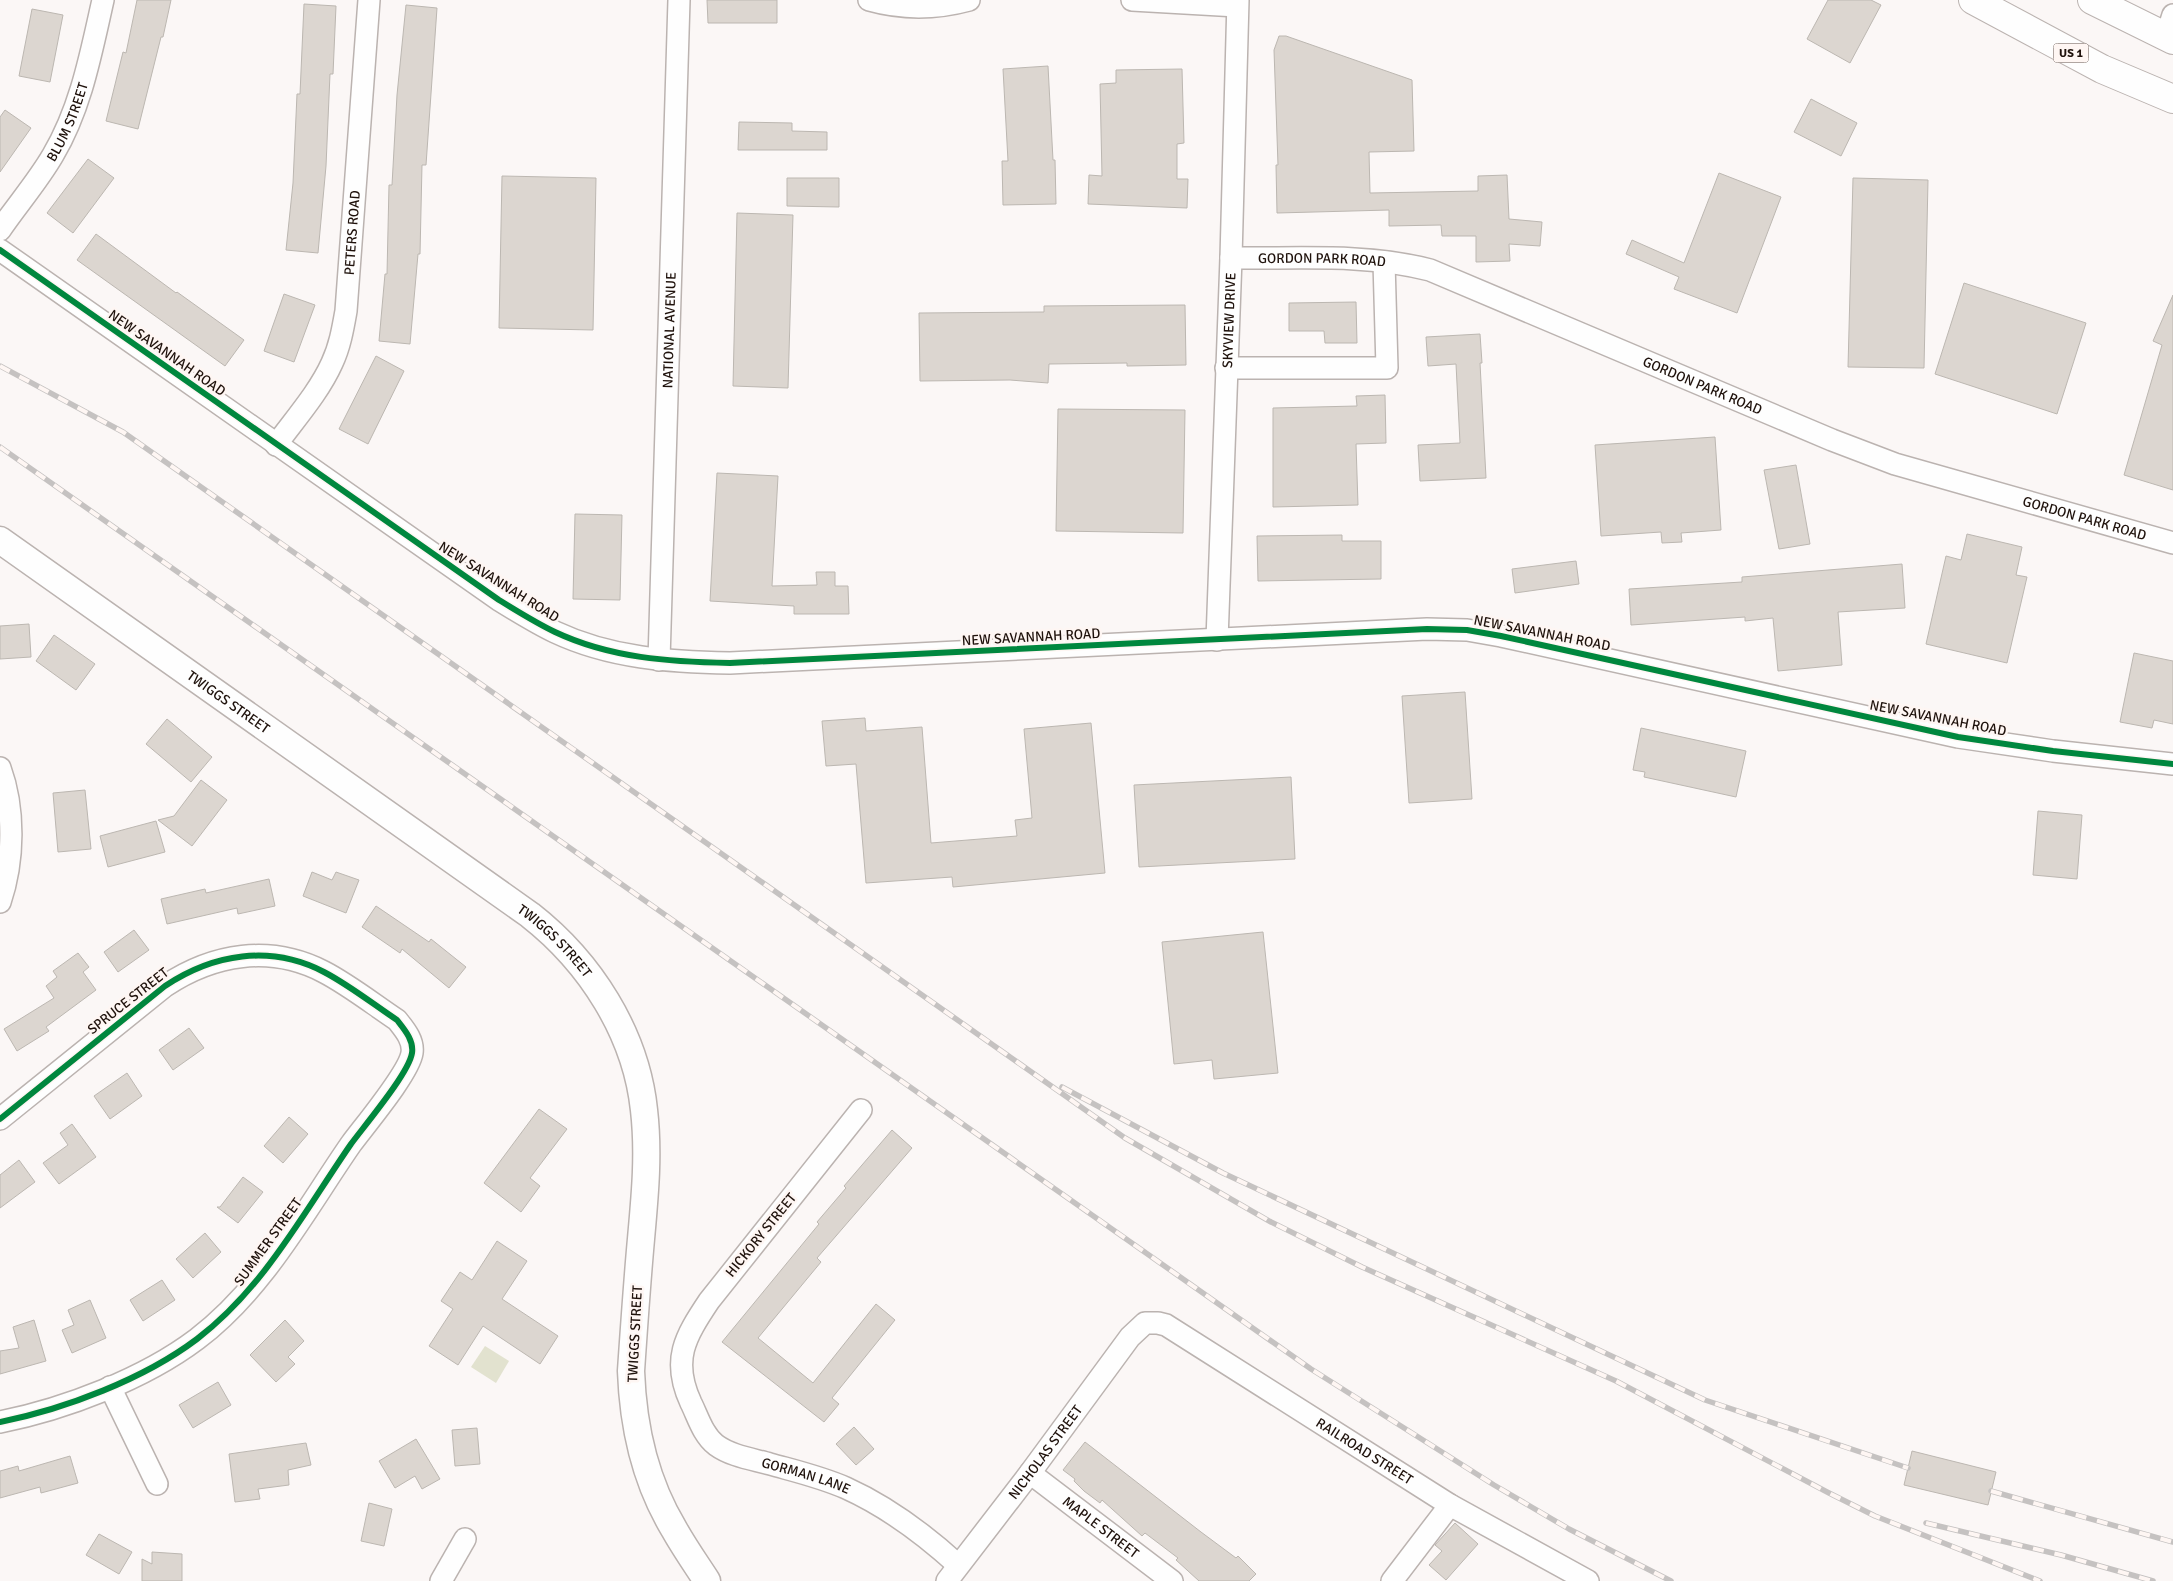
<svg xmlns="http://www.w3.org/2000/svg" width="2173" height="1581" viewBox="0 0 2173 1581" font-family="Signika,sans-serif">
<rect width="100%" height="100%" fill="#fbf7f6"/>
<path fill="#e2e2cf" d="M 485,1346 L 509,1361 L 496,1383 L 471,1367 Z"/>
<path fill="#dcd6d0" stroke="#bcb7b1" d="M 137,0 L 171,0 L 163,37 L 161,37 L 138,129 L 106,121 L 123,52 L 126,53 Z
M 707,0 L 777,0 L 777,23 L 708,23 Z
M 1828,0 L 1871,0 L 1881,5 L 1850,63 L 1807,39 Z
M 304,4 L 336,6 L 333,74 L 330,74 L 326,166 L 318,253 L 286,250 L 293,183 L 297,94 L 300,94 Z
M 406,5 L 437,8 L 426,165 L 422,165 L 420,254 L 418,254 L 410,344 L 379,341 L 385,274 L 387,274 L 389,185 L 392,185 L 397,95 Z
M 32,9 L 63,15 L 50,82 L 19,76 Z
M 1279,36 L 1286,36 L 1412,80 L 1414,151 L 1369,152 L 1370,193 L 1478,191 L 1478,176 L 1507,175 L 1509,219 L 1542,222 L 1540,246 L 1509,244 L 1510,261 L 1476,262 L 1476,236 L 1442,236 L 1441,225 L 1389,226 L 1389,210 L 1277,213 L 1276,165 L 1278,165 L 1274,50 Z
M 1048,66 L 1053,160 L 1055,160 L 1056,204 L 1003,205 L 1002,161 L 1008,161 L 1003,69 Z
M 1182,69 L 1184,143 L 1177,144 L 1177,179 L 1188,179 L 1187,208 L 1088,204 L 1089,175 L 1102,176 L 1100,84 L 1116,83 L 1116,70 Z
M 1811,99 L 1857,123 L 1841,156 L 1794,132 Z
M 5,110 L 31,128 L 0,172 L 0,117 Z
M 739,122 L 792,123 L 792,131 L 827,132 L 827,150 L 738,150 Z
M 88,159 L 114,178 L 73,233 L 47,213 Z
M 1719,173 L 1781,197 L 1737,313 L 1674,289 L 1679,277 L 1626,254 L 1632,240 L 1684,263 Z
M 502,176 L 596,178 L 593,330 L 499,328 Z
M 787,178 L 839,178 L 839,207 L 787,206 Z
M 1853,178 L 1928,180 L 1924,368 L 1848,367 Z
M 737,213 L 793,215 L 788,388 L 733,386 Z
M 96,234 L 176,293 L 177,292 L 244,340 L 225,366 L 77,260 Z
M 1964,283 L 2086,323 L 2057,414 L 1935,374 Z
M 284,294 L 315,305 L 294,362 L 264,351 Z
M 2173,295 L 2173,490 L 2124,475 L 2162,345 L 2153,341 Z
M 1356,302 L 1357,343 L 1325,343 L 1324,331 L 1289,331 L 1289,303 Z
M 1185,305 L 1186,365 L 1127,366 L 1127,363 L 1049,364 L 1048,383 L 1010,380 L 920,381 L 919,313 L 1044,312 L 1044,306 Z
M 1480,334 L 1482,363 L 1480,363 L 1486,478 L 1420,481 L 1418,445 L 1460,443 L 1456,364 L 1428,366 L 1426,337 Z
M 376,356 L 404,371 L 368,444 L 339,429 Z
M 1385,395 L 1386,443 L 1356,444 L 1358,505 L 1273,507 L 1273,408 L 1357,406 L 1356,396 Z
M 1058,409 L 1185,410 L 1183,533 L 1056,531 Z
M 1715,437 L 1721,530 L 1681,533 L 1682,542 L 1662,543 L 1661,532 L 1601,536 L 1595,445 Z
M 1796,465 L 1810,544 L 1779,549 L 1764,470 Z
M 717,473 L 778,476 L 772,586 L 817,585 L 816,572 L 835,572 L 835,586 L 848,586 L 849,614 L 794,614 L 794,606 L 710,601 Z
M 575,514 L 622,515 L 620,600 L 573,599 Z
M 1967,534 L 2022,547 L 2016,575 L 2027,577 L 2007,663 L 1926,644 L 1946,556 L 1961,560 Z
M 1342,535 L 1342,541 L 1381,541 L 1381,579 L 1258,581 L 1257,536 Z
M 1576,561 L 1579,584 L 1515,593 L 1512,569 Z
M 1902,564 L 1905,608 L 1838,612 L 1842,665 L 1778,671 L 1773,618 L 1745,621 L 1745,617 L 1631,625 L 1629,589 L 1742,582 L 1742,577 Z
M 29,624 L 31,657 L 0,659 L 0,626 Z
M 54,635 L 95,664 L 76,690 L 36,661 Z
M 2134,653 L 2173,661 L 2173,724 L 2154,720 L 2152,728 L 2120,722 Z
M 1465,692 L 1472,799 L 1409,803 L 1402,696 Z
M 865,718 L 866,731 L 922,727 L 931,843 L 1017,836 L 1015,820 L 1032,818 L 1024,729 L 1091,723 L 1105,873 L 953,887 L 952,877 L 866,883 L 856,764 L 826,766 L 822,721 Z
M 167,719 L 212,757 L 191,782 L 146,744 Z
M 1641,728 L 1746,751 L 1736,797 L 1644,777 L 1645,772 L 1633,770 Z
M 1291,777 L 1295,859 L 1139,867 L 1134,785 Z
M 201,780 L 227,800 L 192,846 L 158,820 L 174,816 Z
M 85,790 L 91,849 L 58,852 L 53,793 Z
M 2038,811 L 2082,815 L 2077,879 L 2033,875 Z
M 156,821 L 165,852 L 108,867 L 100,836 Z
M 312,872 L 332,880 L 336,872 L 359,880 L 346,913 L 303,896 Z
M 269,879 L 275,906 L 238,914 L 237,908 L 167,924 L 161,899 L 205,889 L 206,893 Z
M 376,906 L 429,942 L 431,939 L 466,967 L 449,988 L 402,949 L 400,953 L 362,927 Z
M 134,930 L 149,950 L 118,972 L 104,952 Z
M 1263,932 L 1278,1073 L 1214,1079 L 1212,1060 L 1174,1064 L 1162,942 Z
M 78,953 L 89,967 L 83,972 L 96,990 L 46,1027 L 49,1031 L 17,1051 L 4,1029 L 54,998 L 46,986 L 57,977 L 53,971 Z
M 189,1028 L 204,1048 L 173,1070 L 159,1050 Z
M 127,1073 L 142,1096 L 110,1119 L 94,1096 Z
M 539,1109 L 567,1129 L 530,1178 L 540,1186 L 521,1212 L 484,1183 Z
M 289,1117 L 308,1134 L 283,1163 L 264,1146 Z
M 72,1124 L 96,1157 L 59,1184 L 43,1163 L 68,1145 L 60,1133 Z
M 892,1130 L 912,1148 L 817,1258 L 821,1262 L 758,1338 L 813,1383 L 876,1304 L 895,1320 L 832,1398 L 839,1404 L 824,1422 L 722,1342 L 819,1224 L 817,1222 L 846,1188 L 844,1186 Z
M 19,1160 L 35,1182 L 0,1208 L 0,1175 Z
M 243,1177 L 263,1192 L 238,1223 L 217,1207 L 220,1207 Z
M 205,1233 L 221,1252 L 193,1278 L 176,1259 Z
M 497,1241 L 527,1261 L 502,1299 L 558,1336 L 540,1364 L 483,1326 L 458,1365 L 429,1346 L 453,1309 L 441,1301 L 460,1272 L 472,1280 Z
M 162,1280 L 175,1300 L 143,1321 L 130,1300 Z
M 90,1300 L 106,1338 L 72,1353 L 62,1330 L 74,1325 L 68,1310 Z
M 34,1320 L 46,1361 L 0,1374 L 0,1351 L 19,1348 L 13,1327 Z
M 285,1320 L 304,1341 L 288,1357 L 295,1364 L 276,1382 L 250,1355 Z
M 218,1382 L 231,1405 L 193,1428 L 179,1405 Z
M 854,1427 L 874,1449 L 856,1465 L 836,1444 Z
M 477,1428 L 480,1464 L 455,1466 L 452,1430 Z
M 416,1439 L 440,1479 L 422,1489 L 415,1476 L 395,1488 L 379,1461 Z
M 1085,1442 L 1201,1532 L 1236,1558 L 1238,1556 L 1256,1574 L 1249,1581 L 1199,1581 L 1176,1560 L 1178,1558 L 1145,1533 L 1142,1536 L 1102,1500 L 1100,1503 L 1084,1491 L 1074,1481 L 1075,1479 L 1063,1470 Z
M 306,1443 L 311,1465 L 288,1470 L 289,1485 L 258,1489 L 260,1499 L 235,1502 L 229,1454 Z
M 1912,1451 L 1996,1472 L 1988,1505 L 1904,1485 Z
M 70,1456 L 78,1483 L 41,1493 L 40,1487 L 0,1498 L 0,1471 L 18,1466 L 19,1471 Z
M 369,1503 L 392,1509 L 384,1546 L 361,1541 Z
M 1455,1523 L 1478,1544 L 1446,1580 L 1429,1565 L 1442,1551 L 1435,1545 Z
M 99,1534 L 132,1552 L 119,1574 L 86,1555 Z
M 152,1552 L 182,1554 L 182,1581 L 142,1581 L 142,1559 L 152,1564 Z"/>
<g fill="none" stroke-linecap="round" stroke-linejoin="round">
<defs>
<g id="minor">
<path d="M 869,0 C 901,9 936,9 969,0"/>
<path d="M 1132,0 L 1237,6"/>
<path d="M 2166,37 L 2173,15"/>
<path id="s1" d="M 0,230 C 17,205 38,181 53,155 C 81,108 91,53 103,0"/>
<path d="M 0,250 L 499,600 C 517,611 536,623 555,632 C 610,658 670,662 730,663 L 1427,629 L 1467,630 L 1501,636 L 1958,737 L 2053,751 L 2173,764"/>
<path id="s2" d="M 1231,258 C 1296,259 1366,253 1430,270 L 1832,440 L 1895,464 L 2173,543"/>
<path d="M 1226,368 L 1387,368 L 1384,262"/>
<path id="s3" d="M 276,445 C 295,419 319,392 332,363 C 340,346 343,328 346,311 L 369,0"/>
<path id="s4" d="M 1217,640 L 1231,258 L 1238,0"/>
<path id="s5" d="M 659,660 L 679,0"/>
<path d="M 0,768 C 15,809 14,861 0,902"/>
<path id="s6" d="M 861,1110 L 709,1301 C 685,1337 671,1360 691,1403 C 698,1417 703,1435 716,1445 C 731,1456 752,1459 770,1464 C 795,1471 821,1477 846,1488 C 888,1507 924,1534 958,1565"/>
<path d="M 0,1119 L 165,986 C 213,954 270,944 324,972 C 349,985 373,1004 397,1020 C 404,1029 414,1040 412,1053 C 409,1073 365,1125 351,1144 C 304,1212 264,1288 197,1339 C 144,1379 65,1409 0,1422"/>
<path d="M 110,1387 L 157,1484"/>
<path id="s7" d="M 1030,1473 L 1172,1581"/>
<path d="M 441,1581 L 465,1539"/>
<path id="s8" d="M 947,1581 L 1030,1473 L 1130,1337 L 1145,1323 L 1158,1323 L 1166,1325 L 1450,1505 L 1588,1581"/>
<path d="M 1392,1581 L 1450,1505"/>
</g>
<g id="major">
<path id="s9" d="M 0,540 L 530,915 C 590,962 636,1033 644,1110 C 649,1153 645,1195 641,1239 C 637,1283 634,1327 631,1371 C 633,1427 645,1481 674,1529 C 684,1547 696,1564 707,1581"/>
</g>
<path id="highway" d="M 1973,0 L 2102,69 L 2173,99
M 2092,0 L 2173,40"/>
</defs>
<use href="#minor" stroke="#bbb3b0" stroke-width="24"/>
<use href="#major" stroke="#bbb3b0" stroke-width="29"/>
<use href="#highway" stroke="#bbb3b0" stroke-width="30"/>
<use href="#minor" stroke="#fefefe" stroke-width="21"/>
<use href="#major" stroke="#fefefe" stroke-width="26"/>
<use href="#highway" stroke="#fefefe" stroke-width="28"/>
<defs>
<path id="rail" d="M 0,366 L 123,432 L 1125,1138 L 1271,1222 L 1362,1267 L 1616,1381 L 1829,1493 L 1875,1516 L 2040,1581
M 0,447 L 1311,1369 L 1494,1485 L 1569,1529 L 1671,1581
M 1062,1087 L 1223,1173 L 1705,1400 L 1908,1468
M 1991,1491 L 2173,1542
M 1926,1523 L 2061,1555 L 2153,1581"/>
</defs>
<use href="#rail" stroke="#c5c2c1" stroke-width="5.5"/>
<use href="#rail" stroke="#fef6f3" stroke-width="4" stroke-dasharray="11" stroke-linecap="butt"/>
<defs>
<path id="cycleway" d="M 0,250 L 499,600 C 517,611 536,623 555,632 C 610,658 670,662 730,663 L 1427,629 L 1467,630 L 1501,636 L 1958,737 L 2053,751 L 2173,764
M 0,1119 L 165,986 C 213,954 270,944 324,972 C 349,985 373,1004 397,1020 C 404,1029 414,1040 412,1053 C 409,1073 365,1125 351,1144 C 304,1212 264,1288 197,1339 C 144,1379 65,1409 0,1422"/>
</defs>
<use href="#cycleway" stroke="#fef6f3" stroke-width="9"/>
<use href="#cycleway" stroke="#00873e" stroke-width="6"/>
</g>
<g text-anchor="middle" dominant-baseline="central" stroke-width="5" stroke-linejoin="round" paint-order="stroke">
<rect fill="#fef6f3" stroke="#625651" stroke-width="1" x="2053.5" y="43.5" width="35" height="19" rx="4"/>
<g font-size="12" font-weight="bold" fill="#1f120c">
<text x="2071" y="53">US 1</text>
</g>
<g font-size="14" fill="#1f120c" stroke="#fef6f3">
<text stroke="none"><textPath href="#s1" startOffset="128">BLUM STREET</textPath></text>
<text stroke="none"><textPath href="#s3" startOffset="232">PETERS ROAD</textPath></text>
<text stroke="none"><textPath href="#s2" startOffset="91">GORDON PARK ROAD</textPath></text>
<text stroke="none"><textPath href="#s4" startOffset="320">SKYVIEW DRIVE</textPath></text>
<text stroke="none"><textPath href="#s5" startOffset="330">NATIONAL AVENUE</textPath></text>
<text transform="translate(167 353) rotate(35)">NEW SAVANNAH ROAD</text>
<text stroke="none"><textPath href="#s2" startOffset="496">GORDON PARK ROAD</textPath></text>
<text stroke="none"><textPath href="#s2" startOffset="901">GORDON PARK ROAD</textPath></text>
<text transform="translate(499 582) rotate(32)">NEW SAVANNAH ROAD</text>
<text transform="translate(1542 633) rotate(11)">NEW SAVANNAH ROAD</text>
<text transform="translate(1031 637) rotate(-3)">NEW SAVANNAH ROAD</text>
<text stroke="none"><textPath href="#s9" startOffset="280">TWIGGS STREET</textPath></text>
<text transform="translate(1938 718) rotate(11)">NEW SAVANNAH ROAD</text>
<text stroke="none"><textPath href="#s9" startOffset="685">TWIGGS STREET</textPath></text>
<text transform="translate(128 1001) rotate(-38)">SPRUCE STREET</text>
<text transform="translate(761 1235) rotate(-51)">HICKORY STREET</text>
<text transform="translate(268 1242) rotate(-54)">SUMMER STREET</text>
<text transform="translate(635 1334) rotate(-87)">TWIGGS STREET</text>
<text stroke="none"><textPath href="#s8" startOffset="162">NICHOLAS STREET</textPath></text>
<text stroke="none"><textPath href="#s8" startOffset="582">RAILROAD STREET</textPath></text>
<text stroke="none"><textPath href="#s6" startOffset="499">GORMAN LANE</textPath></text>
<text stroke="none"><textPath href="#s7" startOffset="89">MAPLE STREET</textPath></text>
</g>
</g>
</svg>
